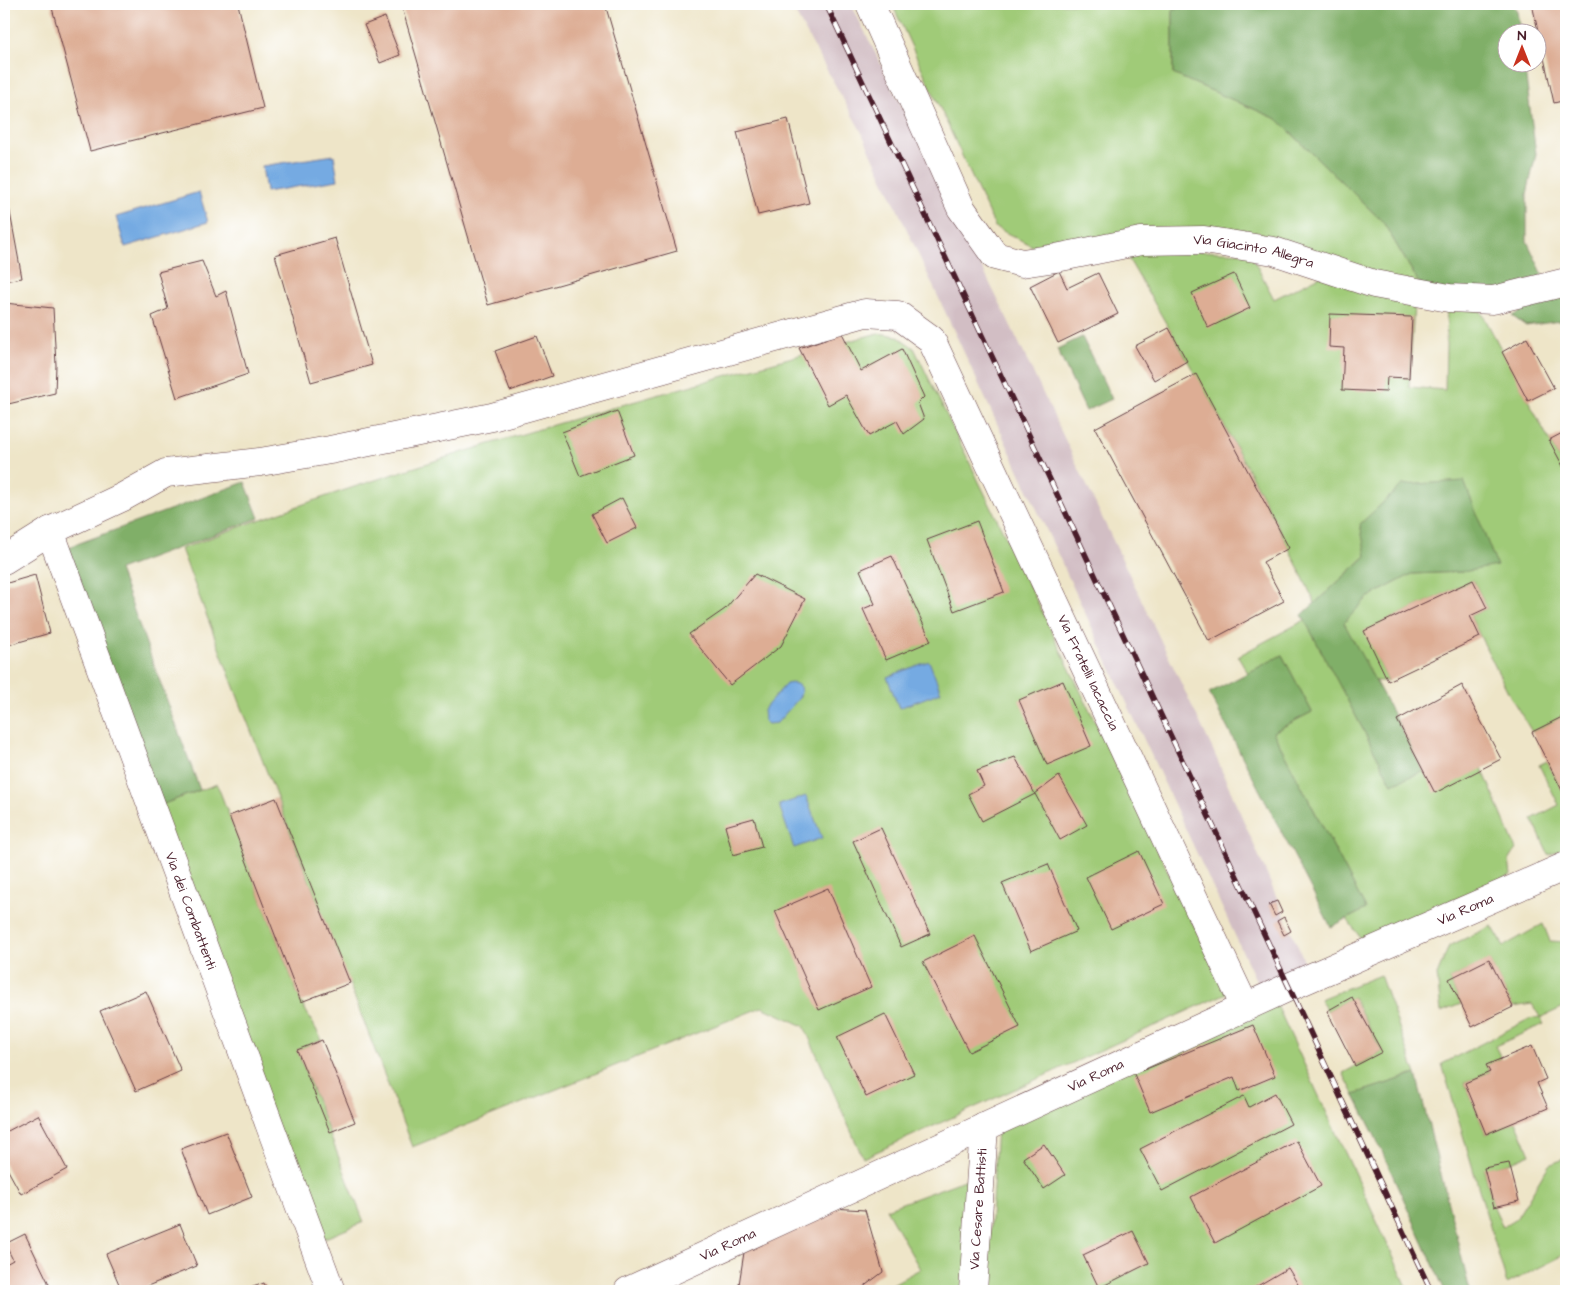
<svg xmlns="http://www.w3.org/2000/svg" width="1570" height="1295" viewBox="0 0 1570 1295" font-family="'Architects Daughter',sans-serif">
<rect width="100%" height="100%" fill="#fff"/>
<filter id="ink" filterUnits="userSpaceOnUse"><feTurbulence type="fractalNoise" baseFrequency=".02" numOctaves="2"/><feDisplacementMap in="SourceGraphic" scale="10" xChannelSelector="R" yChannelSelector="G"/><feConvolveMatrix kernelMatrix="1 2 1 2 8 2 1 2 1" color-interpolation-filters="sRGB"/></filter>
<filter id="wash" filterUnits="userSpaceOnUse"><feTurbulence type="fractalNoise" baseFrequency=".0096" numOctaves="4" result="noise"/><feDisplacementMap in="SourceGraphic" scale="20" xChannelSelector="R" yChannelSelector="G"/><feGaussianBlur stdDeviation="1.12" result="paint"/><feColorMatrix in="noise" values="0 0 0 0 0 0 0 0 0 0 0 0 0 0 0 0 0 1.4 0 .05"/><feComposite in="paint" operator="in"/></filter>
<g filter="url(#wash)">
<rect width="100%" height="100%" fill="#eee5c8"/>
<path fill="#d2bec4" d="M 790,4 L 851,4 L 1008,320 L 1213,750 L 1306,965 L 1259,987 L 861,131 Z"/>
<path fill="#a0cb78" stroke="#757552" d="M 892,4 L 1215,4 L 1173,9 L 1173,74 L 1277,119 L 1383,222 L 1422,288 L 1239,234 L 1040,250 L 995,227 Z
M 1141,249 L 1250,253 L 1274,299 L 1322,275 L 1414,304 L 1409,387 L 1445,390 L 1447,305 L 1481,311 L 1566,472 L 1566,715 L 1532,732 L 1510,696 L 1470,616 L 1487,608 L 1473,580 L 1365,631 L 1388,681 L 1374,681 L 1343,623 L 1367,598 L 1412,574 L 1462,572 L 1366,556 L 1315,603 C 1260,484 1194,371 1128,258 Z
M 878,333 L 897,336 L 914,348 L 1227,993 L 863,1158 L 804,1026 L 762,1007 L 412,1147 C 336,947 257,749 181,549 C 408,461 644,399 878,333 Z
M 1305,620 L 1392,784 L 1424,771 L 1482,768 L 1516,849 L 1509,860 L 1511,875 L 1362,940 L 1347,919 L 1366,909 L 1273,732 L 1312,712 L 1282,655 L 1248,673 L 1238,656 Z
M 1547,761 L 1566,798 L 1566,848 L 1549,855 L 1532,819 L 1559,805 L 1539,765 Z
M 217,784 L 301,1002 L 322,1040 L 297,1050 L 364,1222 L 313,1243 L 153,808 Z
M 1543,924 L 1550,941 L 1566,942 L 1566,1006 L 1540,1018 L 1544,1024 L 1495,1046 L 1501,1058 L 1486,1065 L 1490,1072 L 1465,1083 L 1486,1134 L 1516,1121 L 1530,1154 L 1509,1163 L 1484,1169 L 1494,1207 L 1503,1227 L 1516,1219 L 1549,1165 L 1566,1158 L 1566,1254 L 1507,1284 L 1442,1064 L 1529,1019 L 1540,1017 L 1532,1004 L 1513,1007 L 1489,960 L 1449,979 L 1461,1004 L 1441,1012 L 1437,975 L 1449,946 L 1492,926 L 1504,946 Z
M 1380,975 L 1416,1074 L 1354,1094 L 1343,1073 L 1382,1052 L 1353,997 L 1327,1011 L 1320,999 Z
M 1275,1001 L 1409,1291 L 986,1291 L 997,1129 Z
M 981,1174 L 973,1291 L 880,1291 L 920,1269 L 886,1209 Z"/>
<path fill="#80af68" stroke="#65674a" d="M 1215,4 L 1513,4 L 1517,11 L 1520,32 L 1508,32 L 1508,62 L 1524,63 L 1536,154 L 1527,194 L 1527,241 L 1543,275 L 1492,295 L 1422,288 L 1383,222 L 1277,119 L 1173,74 L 1173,9 Z
M 1566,286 L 1566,320 L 1526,326 L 1512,316 L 1536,304 L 1542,292 Z
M 1082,337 L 1112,399 L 1086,411 L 1057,349 Z
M 1464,481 L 1497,566 L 1462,572 L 1412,574 L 1367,598 L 1344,623 L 1424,771 L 1392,784 L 1302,615 L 1366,556 L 1360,524 L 1402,485 Z
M 245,482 L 259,518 L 119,570 L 200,790 L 153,808 L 58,551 Z
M 1282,655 L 1312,712 L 1273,732 L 1366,909 L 1331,927 L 1209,693 Z
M 1416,1074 L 1470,1291 L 1445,1291 L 1375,1136 L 1354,1094 Z"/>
<path fill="#74aae2" stroke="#5f6486" d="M 334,155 L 338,180 L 266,192 L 262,166 Z
M 199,192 L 208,222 L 125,247 L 116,217 Z
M 929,661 L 941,692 L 899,708 L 887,677 Z
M 792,683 C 801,684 803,690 799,698 L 777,723 L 768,724 L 764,721 L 763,710 L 786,684 Z
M 806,796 L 822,838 L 794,848 L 779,805 Z"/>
<g id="blocks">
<path fill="#ddad94" d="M 51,4 L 238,4 L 263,108 L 90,151 Z
M 401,4 L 605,4 L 677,251 L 488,305 Z
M 1532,4 L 1566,4 L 1566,100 L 1554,103 Z
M 385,17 L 400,55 L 380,63 L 364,25 Z
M 788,119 L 809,203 L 758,215 L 737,132 Z
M 9,207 L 22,278 L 4,281 L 4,208 Z
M 335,238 L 372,365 L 311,382 L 275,255 Z
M 202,261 L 216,296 L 226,291 L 248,374 L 177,398 L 152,316 L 168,309 L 158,272 Z
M 1059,271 L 1067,288 L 1098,273 L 1118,314 L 1058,343 L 1030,286 Z
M 1234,274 L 1250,308 L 1208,328 L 1192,293 Z
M 4,303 L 53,308 L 56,365 L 55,393 L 4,405 Z
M 1330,314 L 1412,317 L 1409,378 L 1387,377 L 1386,392 L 1342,390 L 1344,348 L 1329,347 Z
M 1169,328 L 1187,361 L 1154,380 L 1135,346 Z
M 842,333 L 861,371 L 902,349 L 924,397 L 918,403 L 924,419 L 904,434 L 897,421 L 869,436 L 846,395 L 828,405 L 799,348 Z
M 537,336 L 552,376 L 510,391 L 495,351 Z
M 1527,338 L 1554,388 L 1528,401 L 1502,352 Z
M 1196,374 L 1289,548 L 1263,562 L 1284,601 L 1209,641 L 1095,428 Z
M 617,411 L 634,455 L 580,476 L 562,432 Z
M 1566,431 L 1566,472 L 1549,440 Z
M 622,498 L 637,528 L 607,543 L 592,514 Z
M 977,521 L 1004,592 L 954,611 L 927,540 Z
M 892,556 L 931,641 L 886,660 L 863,609 L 875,604 L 860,570 Z
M 755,574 L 805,599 L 781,646 L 730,685 L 689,634 L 725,609 Z
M 35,575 L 50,633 L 5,646 L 4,584 Z
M 1473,580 L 1487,608 L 1470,616 L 1480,637 L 1388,681 L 1364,631 Z
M 1063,681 L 1091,746 L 1047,765 L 1019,700 Z
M 1462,685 L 1501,759 L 1435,793 L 1397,720 Z
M 1566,715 L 1566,798 L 1532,732 Z
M 1015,757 L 1035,794 L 1059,776 L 1087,825 L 1060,840 L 1035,794 L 982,821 L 968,794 L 984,786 L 977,771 Z
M 276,798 L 350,983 L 301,1002 L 229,816 Z
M 754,818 L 762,847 L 733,855 L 725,826 Z
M 881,828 L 930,934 L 901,947 L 853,841 Z
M 1139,851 L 1164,904 L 1111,929 L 1086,877 Z
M 1048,864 L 1077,931 L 1031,951 L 1002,883 Z
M 828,888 L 871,987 L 819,1010 L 775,911 Z
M 1277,901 L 1282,912 L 1275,916 L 1269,904 Z
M 1284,917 L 1291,931 L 1284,935 L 1277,921 Z
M 975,936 L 1020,1027 L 969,1052 L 923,962 Z
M 1489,959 L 1513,1007 L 1472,1027 L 1449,979 Z
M 146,991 L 181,1071 L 136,1091 L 100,1011 Z
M 1352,997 L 1382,1052 L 1355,1066 L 1327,1011 Z
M 885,1014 L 914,1074 L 866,1097 L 837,1037 Z
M 1253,1025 L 1275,1076 L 1239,1091 L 1234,1077 L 1150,1112 L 1134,1074 Z
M 322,1040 L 355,1122 L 330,1132 L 297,1050 Z
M 1532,1046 L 1546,1079 L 1537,1083 L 1548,1108 L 1486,1134 L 1465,1083 L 1490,1072 L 1486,1065 Z
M 1275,1093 L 1291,1124 L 1162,1191 L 1140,1149 L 1244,1096 L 1249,1107 Z
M 38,1115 L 67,1169 L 21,1194 L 4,1163 L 4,1133 Z
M 226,1132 L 252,1197 L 207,1215 L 181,1149 Z
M 1297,1141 L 1321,1186 L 1215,1243 L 1191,1197 Z
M 1044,1144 L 1065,1175 L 1044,1189 L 1023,1158 Z
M 1509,1163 L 1519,1201 L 1494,1207 L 1484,1168 Z
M 831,1208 L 865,1210 L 883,1272 L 858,1291 L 738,1291 L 745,1246 Z
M 180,1224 L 197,1266 L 135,1291 L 122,1291 L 106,1254 Z
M 1133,1231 L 1149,1263 L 1099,1288 L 1083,1255 Z
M 25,1234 L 49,1284 L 34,1291 L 4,1291 L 4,1265 L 13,1260 L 5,1244 Z
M 1288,1268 L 1302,1291 L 1249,1291 Z
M 264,1283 L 268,1291 L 242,1291 Z"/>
</g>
</g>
<g filter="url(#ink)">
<use href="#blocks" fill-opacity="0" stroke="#633d43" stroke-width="1"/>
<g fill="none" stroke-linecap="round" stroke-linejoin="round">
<defs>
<g id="minor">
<path id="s1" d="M 870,4 L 961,208 L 995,256 L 1022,263 L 1056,258 L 1141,241 L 1204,240 L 1274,251 L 1374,284 L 1449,298 L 1493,300 L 1566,282"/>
<path id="s2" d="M 50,531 L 331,1291"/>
<path id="s3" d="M 4,560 L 50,531 L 123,497 L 166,473 L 260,462 L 330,450 L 492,417 L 865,313 L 898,315 L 931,339 L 1245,1007"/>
</g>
<g id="tertiary">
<path id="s4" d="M 628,1291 L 1289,987 L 1566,866"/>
<path id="s5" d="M 973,1291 L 984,1127"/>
</g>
</defs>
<use href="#minor" stroke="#633d43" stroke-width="29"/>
<use href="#tertiary" stroke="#633d43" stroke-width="29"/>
<use href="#minor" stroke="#fff" stroke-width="28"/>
<use href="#tertiary" stroke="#fff" stroke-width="28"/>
<defs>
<path id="rail" d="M 826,4 L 1289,987 L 1431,1291"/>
</defs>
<use href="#rail" stroke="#4a1f2b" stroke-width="5.5"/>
<use href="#rail" stroke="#fff" stroke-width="4" stroke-dasharray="11" stroke-linecap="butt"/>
</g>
</g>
<g text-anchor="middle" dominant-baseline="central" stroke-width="4" stroke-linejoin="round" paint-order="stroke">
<g font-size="14" fill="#4a1f2b" stroke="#fff">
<text stroke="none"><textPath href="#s1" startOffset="545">Via Giacinto Allegra</textPath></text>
<text stroke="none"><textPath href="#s3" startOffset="1345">Via Fratelli Iacaccia</textPath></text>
<text stroke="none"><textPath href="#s4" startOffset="920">Via Roma</textPath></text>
<text stroke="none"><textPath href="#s2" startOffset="405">Via dei Combattenti</textPath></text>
<text stroke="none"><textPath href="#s4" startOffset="515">Via Roma</textPath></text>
<text stroke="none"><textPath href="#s5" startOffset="82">Via Cesare Battisti</textPath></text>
<text stroke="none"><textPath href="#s4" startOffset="110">Via Roma</textPath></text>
</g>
</g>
<rect width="1570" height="1295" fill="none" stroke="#fff" stroke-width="20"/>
<g transform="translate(1522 48)"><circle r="24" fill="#ffffff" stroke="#b7a5aa"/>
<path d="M0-4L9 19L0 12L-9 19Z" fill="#c8321e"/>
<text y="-8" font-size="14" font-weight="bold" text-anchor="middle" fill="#4a1f2b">N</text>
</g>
</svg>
